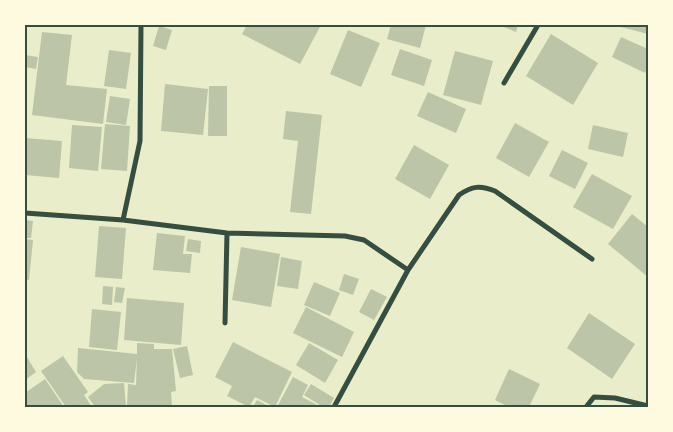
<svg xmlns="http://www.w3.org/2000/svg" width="673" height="432" viewBox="0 0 673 432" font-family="Roboto,sans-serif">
<rect width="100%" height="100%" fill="#e9edc9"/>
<path fill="#bcc5a7" d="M 247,25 L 321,25 L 300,64 L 242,34 Z
M 391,25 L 426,25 L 420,48 L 387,39 Z
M 499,25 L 518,25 L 516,32 Z
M 617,25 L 648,25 L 648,34 L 617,26 Z
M 159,26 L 172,30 L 166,50 L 153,46 Z
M 348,30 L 380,43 L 361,87 L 330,74 Z
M 42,32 L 72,35 L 66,85 L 107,89 L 103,124 L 32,115 Z
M 551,34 L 598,63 L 573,105 L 526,76 Z
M 621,37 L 648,49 L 648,66 L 645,73 L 612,57 Z
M 400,49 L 432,60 L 424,86 L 391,75 Z
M 109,50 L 131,53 L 126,89 L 104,86 Z
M 455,51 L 493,61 L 481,105 L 443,95 Z
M 25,55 L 38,57 L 36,69 L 25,67 Z
M 165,84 L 208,89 L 203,135 L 161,131 Z
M 209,86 L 227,86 L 227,136 L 208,136 Z
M 428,92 L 466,109 L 456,133 L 417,116 Z
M 110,96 L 130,99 L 126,125 L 106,122 Z
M 286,111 L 322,115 L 311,214 L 290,212 L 298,141 L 283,139 Z
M 515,123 L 549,142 L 529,177 L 496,158 Z
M 105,124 L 130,126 L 127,171 L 101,169 Z
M 72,125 L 102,127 L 98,171 L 69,168 Z
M 593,125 L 628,133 L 623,157 L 588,149 Z
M 25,138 L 62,141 L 59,178 L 25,175 Z
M 414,145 L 449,165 L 430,199 L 395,179 Z
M 562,150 L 588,163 L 575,189 L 549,176 Z
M 592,174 L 632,196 L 613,229 L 573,207 Z
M 632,214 L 648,227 L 648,277 L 608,244 Z
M 25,220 L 33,221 L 31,238 L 25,238 Z
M 99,226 L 126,228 L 122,279 L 95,277 Z
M 157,233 L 185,236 L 183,254 L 192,254 L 190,273 L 153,270 Z
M 25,239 L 33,240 L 29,280 L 25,279 Z
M 188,239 L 201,241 L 200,253 L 186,251 Z
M 241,247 L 280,254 L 271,307 L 232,300 Z
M 281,257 L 302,261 L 298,289 L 277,286 Z
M 344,274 L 359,279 L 353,295 L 339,290 Z
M 314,282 L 340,293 L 330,316 L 304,305 Z
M 103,286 L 113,287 L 112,305 L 102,304 Z
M 116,287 L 125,288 L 122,303 L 114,302 Z
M 371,289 L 387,297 L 374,320 L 359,312 Z
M 127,298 L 184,303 L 181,345 L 124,340 Z
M 306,307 L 354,332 L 342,357 L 293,333 Z
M 92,309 L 121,312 L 117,350 L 89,347 Z
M 589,313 L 635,344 L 612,379 L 567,348 Z
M 233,342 L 292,372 L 275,407 L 255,397 L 249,407 L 227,396 L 232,386 L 215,377 Z
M 137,343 L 154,344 L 154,349 L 172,349 L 176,391 L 171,392 L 172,407 L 127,407 L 128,384 L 136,385 L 137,358 L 134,383 L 84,379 L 77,372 L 78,348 L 137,354 Z
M 309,343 L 338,360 L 325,383 L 296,365 Z
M 187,346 L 193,375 L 180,378 L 173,349 Z
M 25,354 L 36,372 L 25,380 Z
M 63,356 L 88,392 L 84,395 L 92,407 L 66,407 L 41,371 Z
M 509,369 L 540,384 L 529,407 L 509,407 L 495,400 Z
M 293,377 L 308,385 L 302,397 L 321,407 L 277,407 Z
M 45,379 L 64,407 L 25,407 L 25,393 Z
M 124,383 L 126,407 L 95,407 L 88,397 L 104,384 Z
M 311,384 L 334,398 L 329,407 L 323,407 L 304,395 Z
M 257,400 L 270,407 L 253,407 Z"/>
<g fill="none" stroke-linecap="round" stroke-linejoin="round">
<path stroke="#344e41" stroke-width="5" d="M 504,83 L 538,25
M 25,213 L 123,220 L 227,233 L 345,236 L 364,240 L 408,270
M 123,220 L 140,141 L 141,25
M 225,323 L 227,233
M 334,407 L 408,270 L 459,195 C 472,186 480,185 495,191 L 592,259
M 586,407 L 594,397 L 615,398 L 648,406"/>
</g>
<rect width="673" height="432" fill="none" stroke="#fefae0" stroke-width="52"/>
<rect x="26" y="26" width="621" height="380" fill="none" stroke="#344e41" stroke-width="2"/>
</svg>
